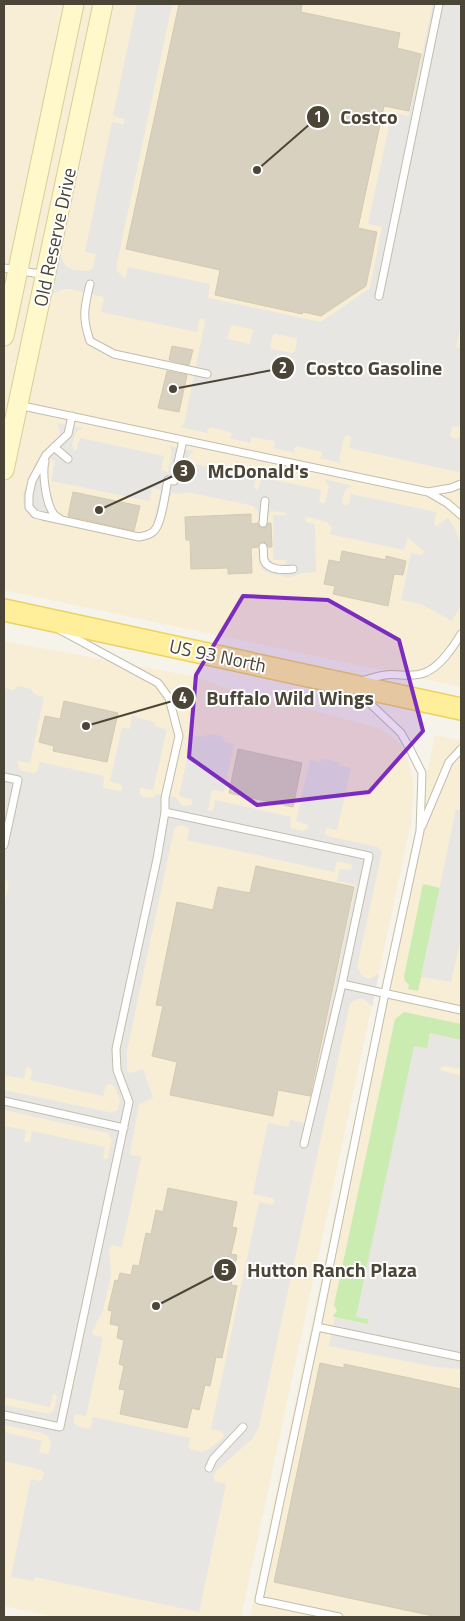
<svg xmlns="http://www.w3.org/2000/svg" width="465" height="1621" viewBox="0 0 465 1621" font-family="'Titillium Web',sans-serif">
<rect width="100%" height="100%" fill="#f6f4ea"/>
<path fill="#f8edd5" d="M 4,4 L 461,4 L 461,687 L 4,590 Z
M 4,641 L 197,677 L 249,697 L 304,708 L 379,728 L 391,736 L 401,745 L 407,757 L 413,780 L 413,800 L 411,823 L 241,1617 L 55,1617 L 4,1606 Z
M 435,735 L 461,741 L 461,1617 L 250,1617 Z"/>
<path fill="#cbecb1" d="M 423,884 L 440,888 L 418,991 L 408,989 L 409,985 L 405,981 L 404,976 Z
M 404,1012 L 461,1024 L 461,1040 L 430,1033 L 428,1046 L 426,1049 L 356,1316 L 368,1319 L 369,1323 L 367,1324 L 334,1317 L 333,1316 L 337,1311 L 334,1305 L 395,1019 Z"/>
<path fill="#e7e6e2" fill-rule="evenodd" d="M 137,4 L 172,4 L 116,268 L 117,271 L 125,279 L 128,267 L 210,284 L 208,298 L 321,322 L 370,288 L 382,227 L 368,224 L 392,113 L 409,116 L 433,4 L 461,4 L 461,324 L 456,347 L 461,348 L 461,417 L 459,427 L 452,426 L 450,437 L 457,439 L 461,435 L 461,463 L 459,472 L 349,448 L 351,438 L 348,435 L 344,437 L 339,460 L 342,463 L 320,458 L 322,455 L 322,452 L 296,446 L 294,449 L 295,453 L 273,448 L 275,445 L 274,441 L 252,437 L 250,440 L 251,443 L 229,438 L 232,436 L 230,432 L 219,429 L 210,427 L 207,430 L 208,433 L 180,427 L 184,424 L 205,322 L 204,319 L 201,318 L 199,320 L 197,332 L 101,312 L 104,297 L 70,289 L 63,289 L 54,293 L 48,301 L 60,250 L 62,259 L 66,266 L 74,270 L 88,271 L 93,268 L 96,254 L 85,252 L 112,122 L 123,124 L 125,122 L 124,119 L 113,116 ZM 231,325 L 252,329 L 253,331 L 250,343 L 249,344 L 228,339 L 227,338 ZM 275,334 L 296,338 L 297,340 L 295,351 L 292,353 L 272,349 L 270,346 L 273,335 Z
M 57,423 L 82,428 L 76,432 L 74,438 L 72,445 L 74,450 L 76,451 L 80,438 L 164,456 L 161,470 L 168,472 L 172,452 L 169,446 L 194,451 L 189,456 L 185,472 L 186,475 L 188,476 L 193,473 L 195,464 L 256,477 L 254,487 L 256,490 L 259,488 L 261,477 L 321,490 L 319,502 L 324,504 L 325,503 L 329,487 L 324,479 L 352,486 L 347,488 L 344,493 L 342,502 L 345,506 L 349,504 L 351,494 L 436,512 L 434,525 L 437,526 L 448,518 L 456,531 L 461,546 L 461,601 L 459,609 L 452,621 L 421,604 L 401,600 L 411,553 L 422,555 L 424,551 L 408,538 L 404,550 L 330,534 L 332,528 L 327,522 L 307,517 L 305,519 L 306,522 L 315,524 L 316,572 L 302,573 L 295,576 L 288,577 L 269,573 L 263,570 L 259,563 L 258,512 L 254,506 L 187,492 L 179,494 L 173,493 L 167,498 L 158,533 L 146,540 L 139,541 L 42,521 L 31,517 L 24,509 L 23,495 L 34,466 L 42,452 L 59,436 L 60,429 ZM 50,459 L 55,460 L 51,481 L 149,501 L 152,488 L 161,490 L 152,528 L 146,533 L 140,533 L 67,519 L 60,515 L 55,507 L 48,482 L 48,465 ZM 271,511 L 286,513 L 286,515 L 273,515 L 273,560 L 286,560 L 286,563 L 282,565 L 273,563 L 268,557 L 268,520 L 269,514 Z
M 18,686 L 31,689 L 35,695 L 44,697 L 30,763 L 18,761 L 18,766 L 21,771 L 36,773 L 40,762 L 104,776 L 103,788 L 120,791 L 122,790 L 122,785 L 110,781 L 122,728 L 130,729 L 132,716 L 153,722 L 156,727 L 167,729 L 153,790 L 140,788 L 140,795 L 143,797 L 152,798 L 157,794 L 175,797 L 183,806 L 191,805 L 193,801 L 191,799 L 179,796 L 192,735 L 203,737 L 209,734 L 221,736 L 225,742 L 234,744 L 224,792 L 214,790 L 211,792 L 208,811 L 211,811 L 213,810 L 215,800 L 256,809 L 291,817 L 290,828 L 303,831 L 307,829 L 308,825 L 296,821 L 310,760 L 319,762 L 324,759 L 338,762 L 340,766 L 351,768 L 337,830 L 327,828 L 324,833 L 327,836 L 377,847 L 382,851 L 357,967 L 362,976 L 369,979 L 379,974 L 372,1007 L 364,999 L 358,999 L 350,1003 L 259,1426 L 253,1438 L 216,1471 L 214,1476 L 214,1481 L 226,1484 L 199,1612 L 35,1577 L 34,1581 L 11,1577 L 31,1479 L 40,1481 L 42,1480 L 44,1474 L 42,1470 L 4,1461 L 4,1432 L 42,1441 L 39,1451 L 41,1453 L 47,1454 L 49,1453 L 51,1443 L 49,1437 L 42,1433 L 4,1425 L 4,1405 L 50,1414 L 54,1410 L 57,1396 L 55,1394 L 53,1395 L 50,1407 L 4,1397 L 4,1262 L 6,1249 L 4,1247 L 4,1126 L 26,1130 L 24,1140 L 26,1143 L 30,1141 L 32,1131 L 105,1147 L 103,1157 L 105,1160 L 108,1159 L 112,1140 L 108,1133 L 4,1110 L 4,1090 L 113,1113 L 118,1110 L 120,1100 L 115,1087 L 111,1084 L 106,1085 L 103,1096 L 30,1080 L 32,1070 L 30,1067 L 26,1068 L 24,1079 L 4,1075 L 4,906 L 9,882 L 6,880 L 4,881 L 4,799 L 5,794 L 4,789 L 4,688 L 13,690 ZM 182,825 L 187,827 L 190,829 L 187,840 L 334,872 L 337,861 L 351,864 L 352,868 L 351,870 L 339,869 L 337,881 L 356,885 L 305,1123 L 290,1120 L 289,1127 L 268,1123 L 253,1194 L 273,1198 L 275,1203 L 272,1205 L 259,1202 L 211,1429 L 223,1432 L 224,1437 L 209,1449 L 202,1452 L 190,1449 L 188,1447 L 190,1438 L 93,1417 L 91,1427 L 88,1429 L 77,1426 L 74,1422 L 74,1416 L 75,1414 L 86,1416 L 103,1337 L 93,1335 L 92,1332 L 103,1310 L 111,1275 L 109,1248 L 112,1245 L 122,1247 L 141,1157 L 131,1155 L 130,1153 L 139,1104 L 153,1098 L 143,1069 L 131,1073 L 127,1072 L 127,1051 L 174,829 L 178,826 Z
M 456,809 L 461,811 L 461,936 L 451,982 L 421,977 Z
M 430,1033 L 461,1040 L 461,1069 L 443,1066 L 441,1067 L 440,1070 L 461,1076 L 461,1369 L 436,1367 L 329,1346 L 335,1318 L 367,1324 L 369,1323 L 368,1319 L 356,1317 L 414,1046 L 427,1048 Z"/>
<path fill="#d8d1bf" stroke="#d4cab1" d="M 179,4 L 302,4 L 301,12 L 400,33 L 397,48 L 421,54 L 409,111 L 384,106 L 358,228 L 377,232 L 366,286 L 321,316 L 303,312 L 302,314 L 215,295 L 220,270 L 126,249 Z
M 172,346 L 193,350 L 189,365 L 169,360 Z
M 167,371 L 187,375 L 179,412 L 158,408 Z
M 73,492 L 140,506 L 134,531 L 68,516 Z
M 251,514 L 251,524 L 258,523 L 260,527 L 263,528 L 267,526 L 268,523 L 271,523 L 272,547 L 268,547 L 267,543 L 263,542 L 259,543 L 258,547 L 251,548 L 252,573 L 228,574 L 228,568 L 191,569 L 190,540 L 186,540 L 185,517 Z
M 342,551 L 386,560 L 386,556 L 406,561 L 403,575 L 394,574 L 388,606 L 333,594 L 335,586 L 324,584 L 329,560 L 340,562 Z
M 64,701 L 118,713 L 107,762 L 53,751 L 54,746 L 39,742 L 45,716 L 60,719 Z
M 238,749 L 302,763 L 293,807 L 229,793 Z
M 256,866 L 354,887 L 310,1096 L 278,1090 L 273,1116 L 170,1095 L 177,1062 L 152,1056 L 163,1006 L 156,1005 L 177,902 L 213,910 L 218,887 L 250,893 Z
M 168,1188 L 237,1202 L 232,1227 L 237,1228 L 231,1254 L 237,1255 L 231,1285 L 237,1286 L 222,1358 L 216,1357 L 210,1386 L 205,1385 L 199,1410 L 192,1408 L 187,1428 L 120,1414 L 125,1390 L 119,1389 L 124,1366 L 119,1364 L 124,1340 L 117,1338 L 119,1326 L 110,1324 L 112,1311 L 108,1310 L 115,1280 L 118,1281 L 120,1273 L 131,1275 L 133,1265 L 139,1266 L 146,1233 L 151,1234 L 156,1210 L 163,1212 Z
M 320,1363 L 344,1368 L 344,1364 L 461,1389 L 461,1617 L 438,1617 L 274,1582 Z"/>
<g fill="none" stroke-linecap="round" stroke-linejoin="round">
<defs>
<path id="service" d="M 4,268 L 46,275
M 90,284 C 84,308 82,317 90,341 L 114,354 L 207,374
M 379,296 L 439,4
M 18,405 L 428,492 L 447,503 L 461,515
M 72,416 L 68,434 L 46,455 L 32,481 L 29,495 L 29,507 L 35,514 L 43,516 L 139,537 C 145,536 150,535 154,531 C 162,523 165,493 168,480 L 174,481 L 183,440
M 54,447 L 68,459
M 45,461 C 42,474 46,513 59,518
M 428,492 L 451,488 L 461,484
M 263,523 L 265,501
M 263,547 C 264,551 263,556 264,560 C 268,571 284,570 293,569
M 362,681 C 369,679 377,676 385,675 C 398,673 411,678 424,673 C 440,667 452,649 461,634
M 4,777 L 18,780 L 4,845
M 165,812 L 369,856 L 342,984 L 304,1144
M 422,826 L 449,762 L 461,749
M 342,984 L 461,1010
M 4,1101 L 124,1128
M 317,1327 L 461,1357
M 4,1415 L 60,1427 L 129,1102 L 117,1070 L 116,1049 L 157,859 L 165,812 L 165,798 L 179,736 L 169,698 L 158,683 L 60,630
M 209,1468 L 213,1459 L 243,1427
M 339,1617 L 259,1600 L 317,1327 L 385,993 L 420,831 L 422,773 L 410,749 L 401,733 L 360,694"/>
<path id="secondary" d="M 4,336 L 74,4
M 4,470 L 103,4"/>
<path id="primary" d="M 4,610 L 461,709"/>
</defs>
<use href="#service" stroke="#c2bdac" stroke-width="9"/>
<use href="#secondary" stroke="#d8ce98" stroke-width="21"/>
<use href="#primary" stroke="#ebd263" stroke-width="24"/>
<use href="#service" stroke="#fff" stroke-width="7"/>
<use href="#secondary" stroke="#fff8cb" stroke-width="19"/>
<use href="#primary" stroke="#ffee9a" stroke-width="21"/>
</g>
<path fill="#7b2cbf" fill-opacity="0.2" stroke="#7b2cbf" stroke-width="4" stroke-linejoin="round" d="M 243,596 L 328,600 L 399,640 L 423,731 L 369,792 L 257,805 L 189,757 L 196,675 Z"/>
<g text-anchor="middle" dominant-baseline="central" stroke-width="4" stroke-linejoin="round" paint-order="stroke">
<g font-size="19" fill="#4b4537" stroke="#fff">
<text transform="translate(54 237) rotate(-78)">Old Reserve Drive</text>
<text transform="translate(218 655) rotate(12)">US 93 North</text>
</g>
</g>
<path fill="none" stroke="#4b4537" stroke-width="2" d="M257 170L318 117M173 389L283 368M99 510L184 471M86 726L183 698M156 1306L225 1270"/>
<g fill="#4b4537" stroke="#fff" stroke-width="2">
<circle cx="257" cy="170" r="5"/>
<circle cx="173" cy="389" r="5"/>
<circle cx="99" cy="510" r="5"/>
<circle cx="86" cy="726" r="5"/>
<circle cx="156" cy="1306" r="5"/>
<circle cx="318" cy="117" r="12"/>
<circle cx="283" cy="368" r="12"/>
<circle cx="184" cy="471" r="12"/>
<circle cx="183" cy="698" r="12"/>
<circle cx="225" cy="1270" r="12"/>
</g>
<g font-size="15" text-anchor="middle" font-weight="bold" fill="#fff">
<text x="318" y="122">1</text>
<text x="283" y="373">2</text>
<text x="184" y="476">3</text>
<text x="183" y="703">4</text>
<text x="225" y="1275">5</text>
</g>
<g font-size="20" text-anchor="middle" font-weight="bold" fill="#4b4537" stroke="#fff" stroke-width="4" stroke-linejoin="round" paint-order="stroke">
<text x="369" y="124">Costco</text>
<text x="374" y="375">Costco Gasoline</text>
<text x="258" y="478">McDonald's</text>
<text x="290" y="705">Buffalo Wild Wings</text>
<text x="332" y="1277">Hutton Ranch Plaza</text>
</g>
<rect width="465" height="1621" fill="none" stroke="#4b4537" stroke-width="10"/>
</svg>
